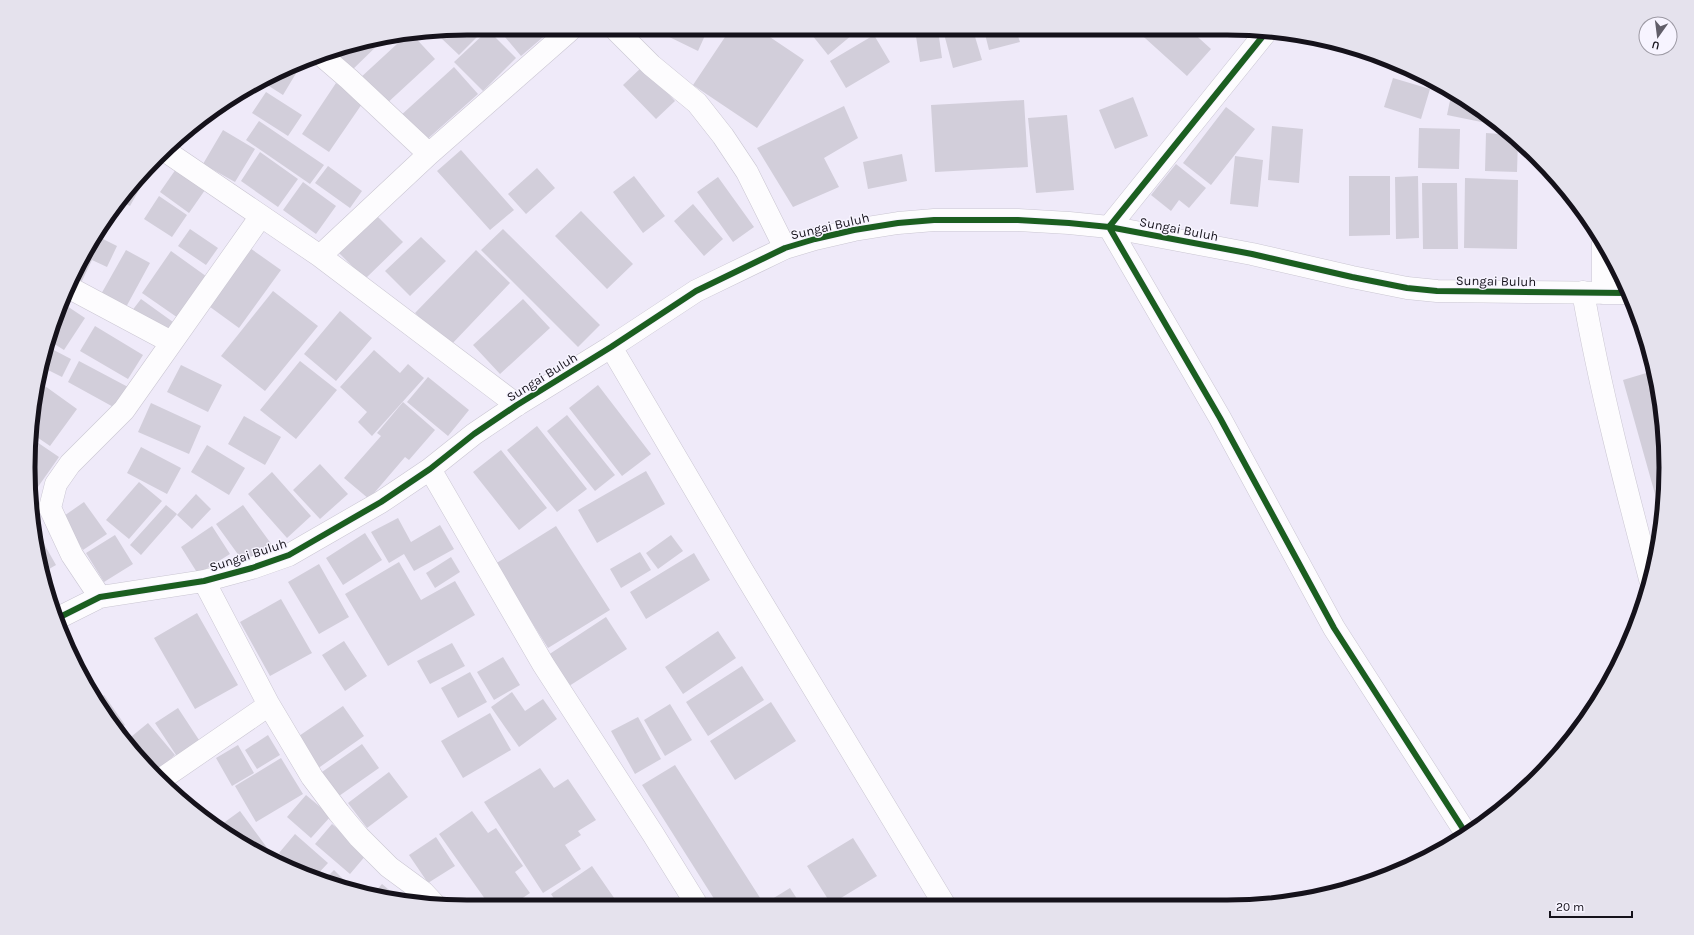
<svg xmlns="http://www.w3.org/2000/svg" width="1694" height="935" viewBox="0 0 1694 935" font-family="Karla,sans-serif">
<rect width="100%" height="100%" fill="#efeaf9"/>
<path fill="#d2ceda" d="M 1135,29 L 1189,29 L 1211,49 L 1187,76 Z
M 1205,29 L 1219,29 L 1212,36 Z
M 808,30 L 858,30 L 828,55 Z
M 915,30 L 938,30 L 942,58 L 920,62 Z
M 943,30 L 973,30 L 982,60 L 953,68 Z
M 984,30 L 1016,30 L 1020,42 L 989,50 Z
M 500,31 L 548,31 L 549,32 L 521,56 Z
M 657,31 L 707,31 L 698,51 Z
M 729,31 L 761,31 L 804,60 L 757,128 L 693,85 Z
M 410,32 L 435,59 L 384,106 L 359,79 Z
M 446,32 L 482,32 L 459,55 L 440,37 Z
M 486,32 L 490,32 L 516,58 L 483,91 L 454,62 Z
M 874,35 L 890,62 L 846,88 L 830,61 Z
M 386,37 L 349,73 L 328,51 Z
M 304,60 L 283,95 L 261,81 L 273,73 Z
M 643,66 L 675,101 L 656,119 L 623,85 Z
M 454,67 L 478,94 L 423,143 L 399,117 Z
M 1393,78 L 1430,89 L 1421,119 L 1384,107 Z
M 336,83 L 364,101 L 329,152 L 302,134 Z
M 1452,91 L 1501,126 L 1447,115 Z
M 266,92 L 302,115 L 288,136 L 252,113 Z
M 1133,97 L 1148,136 L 1115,149 L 1099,110 Z
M 1024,100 L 1028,167 L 935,172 L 931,105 Z
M 844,106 L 858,138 L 824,158 L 839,187 L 793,207 L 757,148 Z
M 1226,107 L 1255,129 L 1211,185 L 1183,163 Z
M 1067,115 L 1074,190 L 1036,193 L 1028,118 Z
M 259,121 L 324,165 L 310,184 L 246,140 Z
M 1272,126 L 1303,129 L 1299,183 L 1268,180 Z
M 191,127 L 194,129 L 186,142 L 179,137 Z
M 1419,128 L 1460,129 L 1459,169 L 1418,168 Z
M 223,130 L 255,149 L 235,182 L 203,164 Z
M 1486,133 L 1513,135 L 1518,139 L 1517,172 L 1485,171 Z
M 461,150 L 514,210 L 490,230 L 437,171 Z
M 260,152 L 298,179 L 278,207 L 241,181 Z
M 902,154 L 907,181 L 868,189 L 863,162 Z
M 1235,156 L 1263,160 L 1258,207 L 1230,204 Z
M 1176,164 L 1206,188 L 1189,208 L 1179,200 L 1171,211 L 1151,195 Z
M 328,166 L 362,191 L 350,208 L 315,183 Z
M 147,168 L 150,170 L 130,206 L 120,201 Z
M 537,168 L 555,188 L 526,214 L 508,194 Z
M 176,169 L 205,190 L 189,213 L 160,192 Z
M 634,176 L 665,216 L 643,233 L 613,192 Z
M 1349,176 L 1390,176 L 1390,235 L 1349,236 Z
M 1418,176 L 1419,238 L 1396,239 L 1395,177 Z
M 718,177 L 754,227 L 733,242 L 697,192 Z
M 1465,178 L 1518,180 L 1517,249 L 1464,248 Z
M 303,182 L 336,206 L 316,234 L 283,210 Z
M 1422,183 L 1457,183 L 1458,249 L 1423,249 Z
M 159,196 L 187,215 L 172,237 L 144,219 Z
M 693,204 L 723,239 L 704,256 L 674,221 Z
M 581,211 L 633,264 L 607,289 L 555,236 Z
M 373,212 L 403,242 L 365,279 L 335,249 Z
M 190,229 L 218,248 L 206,265 L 178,246 Z
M 503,229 L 600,325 L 578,347 L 481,250 Z
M 95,235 L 117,246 L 107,267 L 92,260 L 80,285 L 70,281 Z
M 421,237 L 446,261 L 410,296 L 385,271 Z
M 247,246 L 281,270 L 239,328 L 206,304 Z
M 126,250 L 150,263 L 125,309 L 100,296 Z
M 476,250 L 510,283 L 450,346 L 415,313 Z
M 171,251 L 210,279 L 181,320 L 142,293 Z
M 273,291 L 318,326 L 265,391 L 221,356 Z
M 141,299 L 173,322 L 163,336 L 131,312 Z
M 523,299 L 550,328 L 500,374 L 473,345 Z
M 64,304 L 85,318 L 64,350 L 48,340 L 59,312 Z
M 340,311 L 372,338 L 336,381 L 304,354 Z
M 95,326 L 143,355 L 128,379 L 80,351 Z
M 46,346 L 71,359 L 62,377 L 40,366 Z
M 374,350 L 400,373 L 408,364 L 424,378 L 372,436 L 358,422 L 367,412 L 340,387 Z
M 79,361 L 128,387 L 117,409 L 68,382 Z
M 300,361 L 337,390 L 296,439 L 260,410 Z
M 181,365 L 222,385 L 208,412 L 167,392 Z
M 1653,371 L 1665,439 L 1662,519 L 1623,380 Z
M 39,372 L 43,375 L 38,381 L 77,409 L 50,446 L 31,433 L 32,410 Z
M 428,377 L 469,410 L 448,436 L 407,402 Z
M 598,385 L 651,454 L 622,476 L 569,408 Z
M 403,402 L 435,430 L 409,460 L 405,457 L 369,499 L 344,478 L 381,436 L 377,433 Z
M 151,403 L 201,426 L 189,454 L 138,432 Z
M 567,415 L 615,475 L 595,491 L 547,431 Z
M 244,416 L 281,437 L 265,465 L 228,444 Z
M 537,426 L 587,489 L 557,512 L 507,450 Z
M 31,438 L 59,457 L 33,494 L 29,491 Z
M 207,445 L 245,468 L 229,495 L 191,472 Z
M 141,447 L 181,468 L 167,494 L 127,473 Z
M 501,450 L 547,508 L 519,530 L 473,472 Z
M 320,464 L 348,494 L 320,519 L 293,490 Z
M 646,471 L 665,504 L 597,543 L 578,510 Z
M 272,472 L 311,516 L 287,538 L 248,494 Z
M 139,482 L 162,501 L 129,539 L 106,520 Z
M 196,494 L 211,509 L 192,529 L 177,515 Z
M 84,502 L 107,534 L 83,550 L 61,518 Z
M 166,505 L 177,514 L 141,555 L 130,545 Z
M 243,505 L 272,545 L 245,564 L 216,524 Z
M 398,518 L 411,542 L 440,525 L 454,549 L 414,571 L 404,554 L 389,563 L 371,532 Z
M 212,526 L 230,554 L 198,574 L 181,547 Z
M 556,526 L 610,610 L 548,648 L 495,564 Z
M 35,528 L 56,565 L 42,573 L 36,553 L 33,529 Z
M 365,533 L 382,560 L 343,585 L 326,558 Z
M 115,535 L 133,564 L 104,582 L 86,553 Z
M 671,535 L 683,551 L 658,569 L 646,553 Z
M 640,552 L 651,570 L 621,588 L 610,569 Z
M 694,553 L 710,580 L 646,619 L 630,592 Z
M 451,557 L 460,572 L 435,588 L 426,573 Z
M 399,562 L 421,600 L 455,581 L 475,615 L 388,666 L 345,594 Z
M 319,564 L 349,617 L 319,634 L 288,582 Z
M 281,599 L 312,653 L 270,676 L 240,622 Z
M 197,613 L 238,685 L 195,709 L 154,638 Z
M 606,617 L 627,649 L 566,688 L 545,657 Z
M 718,631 L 736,658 L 683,694 L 665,667 Z
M 344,641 L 367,676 L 345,691 L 322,655 Z
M 452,643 L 465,666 L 430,684 L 417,661 Z
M 503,657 L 520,685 L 494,700 L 477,672 Z
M 742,666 L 764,700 L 708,736 L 686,702 Z
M 81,668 L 100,695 L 95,698 L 87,687 L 78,670 Z
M 470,672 L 487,702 L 458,718 L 441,688 Z
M 512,692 L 525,711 L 543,699 L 557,719 L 519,747 L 491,707 Z
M 104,695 L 125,725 L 118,730 L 97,701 Z
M 771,702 L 796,741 L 735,780 L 710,741 Z
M 670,704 L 692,740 L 665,756 L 644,720 Z
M 343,706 L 364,736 L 317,769 L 296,738 Z
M 178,708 L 201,743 L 178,758 L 155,723 Z
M 490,713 L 511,750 L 463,778 L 441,741 Z
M 638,717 L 661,759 L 635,774 L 611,731 Z
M 148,723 L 175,755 L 153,774 L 139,759 L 126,741 Z
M 268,735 L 280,755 L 257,769 L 245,750 Z
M 362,744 L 379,768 L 339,796 L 322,772 Z
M 238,745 L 254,773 L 232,786 L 216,758 Z
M 281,758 L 303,794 L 256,822 L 235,786 Z
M 675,765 L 764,904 L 790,888 L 801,905 L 718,905 L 642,785 Z
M 540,768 L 554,788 L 568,779 L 596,820 L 578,831 L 581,835 L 565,845 L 581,869 L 543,893 L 484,802 Z
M 389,772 L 408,797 L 367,828 L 348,803 Z
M 168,782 L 186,803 L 185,803 L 164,785 Z
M 306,795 L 331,816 L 311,838 L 287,817 Z
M 240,811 L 268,849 L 261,854 L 248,848 L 218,827 Z
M 472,811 L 488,833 L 496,828 L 523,866 L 515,872 L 530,893 L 511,906 L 490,906 L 439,834 Z
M 332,824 L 367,854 L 350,874 L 315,844 Z
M 295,834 L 328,863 L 314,878 L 303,873 L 279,853 Z
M 436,837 L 455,866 L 428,883 L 409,855 Z
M 853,838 L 877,876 L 831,904 L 807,866 Z
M 592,866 L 619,905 L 559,906 L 551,894 Z
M 334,870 L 353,889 L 322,882 Z
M 382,884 L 394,894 L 392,897 L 374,893 Z
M 885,900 L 888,905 L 877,905 Z"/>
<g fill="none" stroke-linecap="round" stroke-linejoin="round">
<defs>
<path id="minor" d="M 617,31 L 651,65 L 697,103 L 723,136 L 747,172 L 785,248
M 1267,31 L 1109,227 L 1220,418 L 1334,628 L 1467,835
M 320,54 L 349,79 L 429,154
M 164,150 L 320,256 L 517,405
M 1603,244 L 1603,293
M 320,256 L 429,154 L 569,31
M 68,287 L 171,342
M 1583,292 C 1600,389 1625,484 1650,579
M 611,347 L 744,573 L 944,904
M 430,469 L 543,664 L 653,834 L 697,905
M 204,581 L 269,705 L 312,777 L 339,813 L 359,837 L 389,867 L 423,892 L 436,906
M 100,597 L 72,555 L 50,508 L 56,484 L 70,464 L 124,410 L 261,216
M 56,619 L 100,597 L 204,581 L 252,568 L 289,555 L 381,502 L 430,469 L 474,434 L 517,405 L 611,347 L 696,291 L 785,248 L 815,239 L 854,230 L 898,223 L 934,220 L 1018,220 L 1069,223 L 1109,227 L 1252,254 L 1352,277 L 1407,288 L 1437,291 L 1628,293
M 160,780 L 269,705"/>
</defs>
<use href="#minor" stroke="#cac6d2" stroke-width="23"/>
<use href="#minor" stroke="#fdfcfe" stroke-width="22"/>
<defs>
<path id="cycleway" d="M 1267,31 L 1109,227 L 1220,418 L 1334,628 L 1467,835
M 56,619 L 100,597 L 204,581 L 252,568 L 289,555 L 381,502 L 430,469 L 474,434 L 517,405 L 611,347 L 696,291 L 785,248 L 815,239 L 854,230 L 898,223 L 934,220 L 1018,220 L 1069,223 L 1109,227 L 1252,254 L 1352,277 L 1407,288 L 1437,291 L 1628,293"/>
</defs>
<use href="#cycleway" stroke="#f7f4ff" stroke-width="8"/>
<use href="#cycleway" stroke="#1b5e20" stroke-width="6"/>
</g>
<g text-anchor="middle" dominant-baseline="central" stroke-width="3" stroke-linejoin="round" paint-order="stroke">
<g font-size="13" fill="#15121b" stroke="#f7f4ff">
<text transform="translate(830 226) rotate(-13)">Sungai Buluh</text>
<text transform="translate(1179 229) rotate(11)">Sungai Buluh</text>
<text transform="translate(1496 281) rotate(1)">Sungai Buluh</text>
<text transform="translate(542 377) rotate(-32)">Sungai Buluh</text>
<text transform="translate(248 555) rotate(-18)">Sungai Buluh</text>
</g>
</g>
<path d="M0 0H1694V935H0ZM467 35H1227A432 432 0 0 1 1659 467V468A432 432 0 0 1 1227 900H467A432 432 0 0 1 35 468V467A432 432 0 0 1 467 35Z" fill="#e5e2ed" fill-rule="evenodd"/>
<path fill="none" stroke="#15121b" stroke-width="5" d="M467 35H1227A432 432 0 0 1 1659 467V468A432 432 0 0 1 1227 900H467A432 432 0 0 1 35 468V467A432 432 0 0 1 467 35Z"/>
<g transform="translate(1658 36) rotate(194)"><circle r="19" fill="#f7f4ff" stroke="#9d9aa4"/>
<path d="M0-3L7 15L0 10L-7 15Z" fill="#615e69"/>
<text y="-6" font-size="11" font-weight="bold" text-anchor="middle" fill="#15121b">U</text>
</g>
<path d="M1550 911v6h82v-6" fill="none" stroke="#15121b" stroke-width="2"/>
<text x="1556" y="911" font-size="12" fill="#15121b" stroke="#f7f4ff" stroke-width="3" paint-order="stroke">20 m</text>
</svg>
